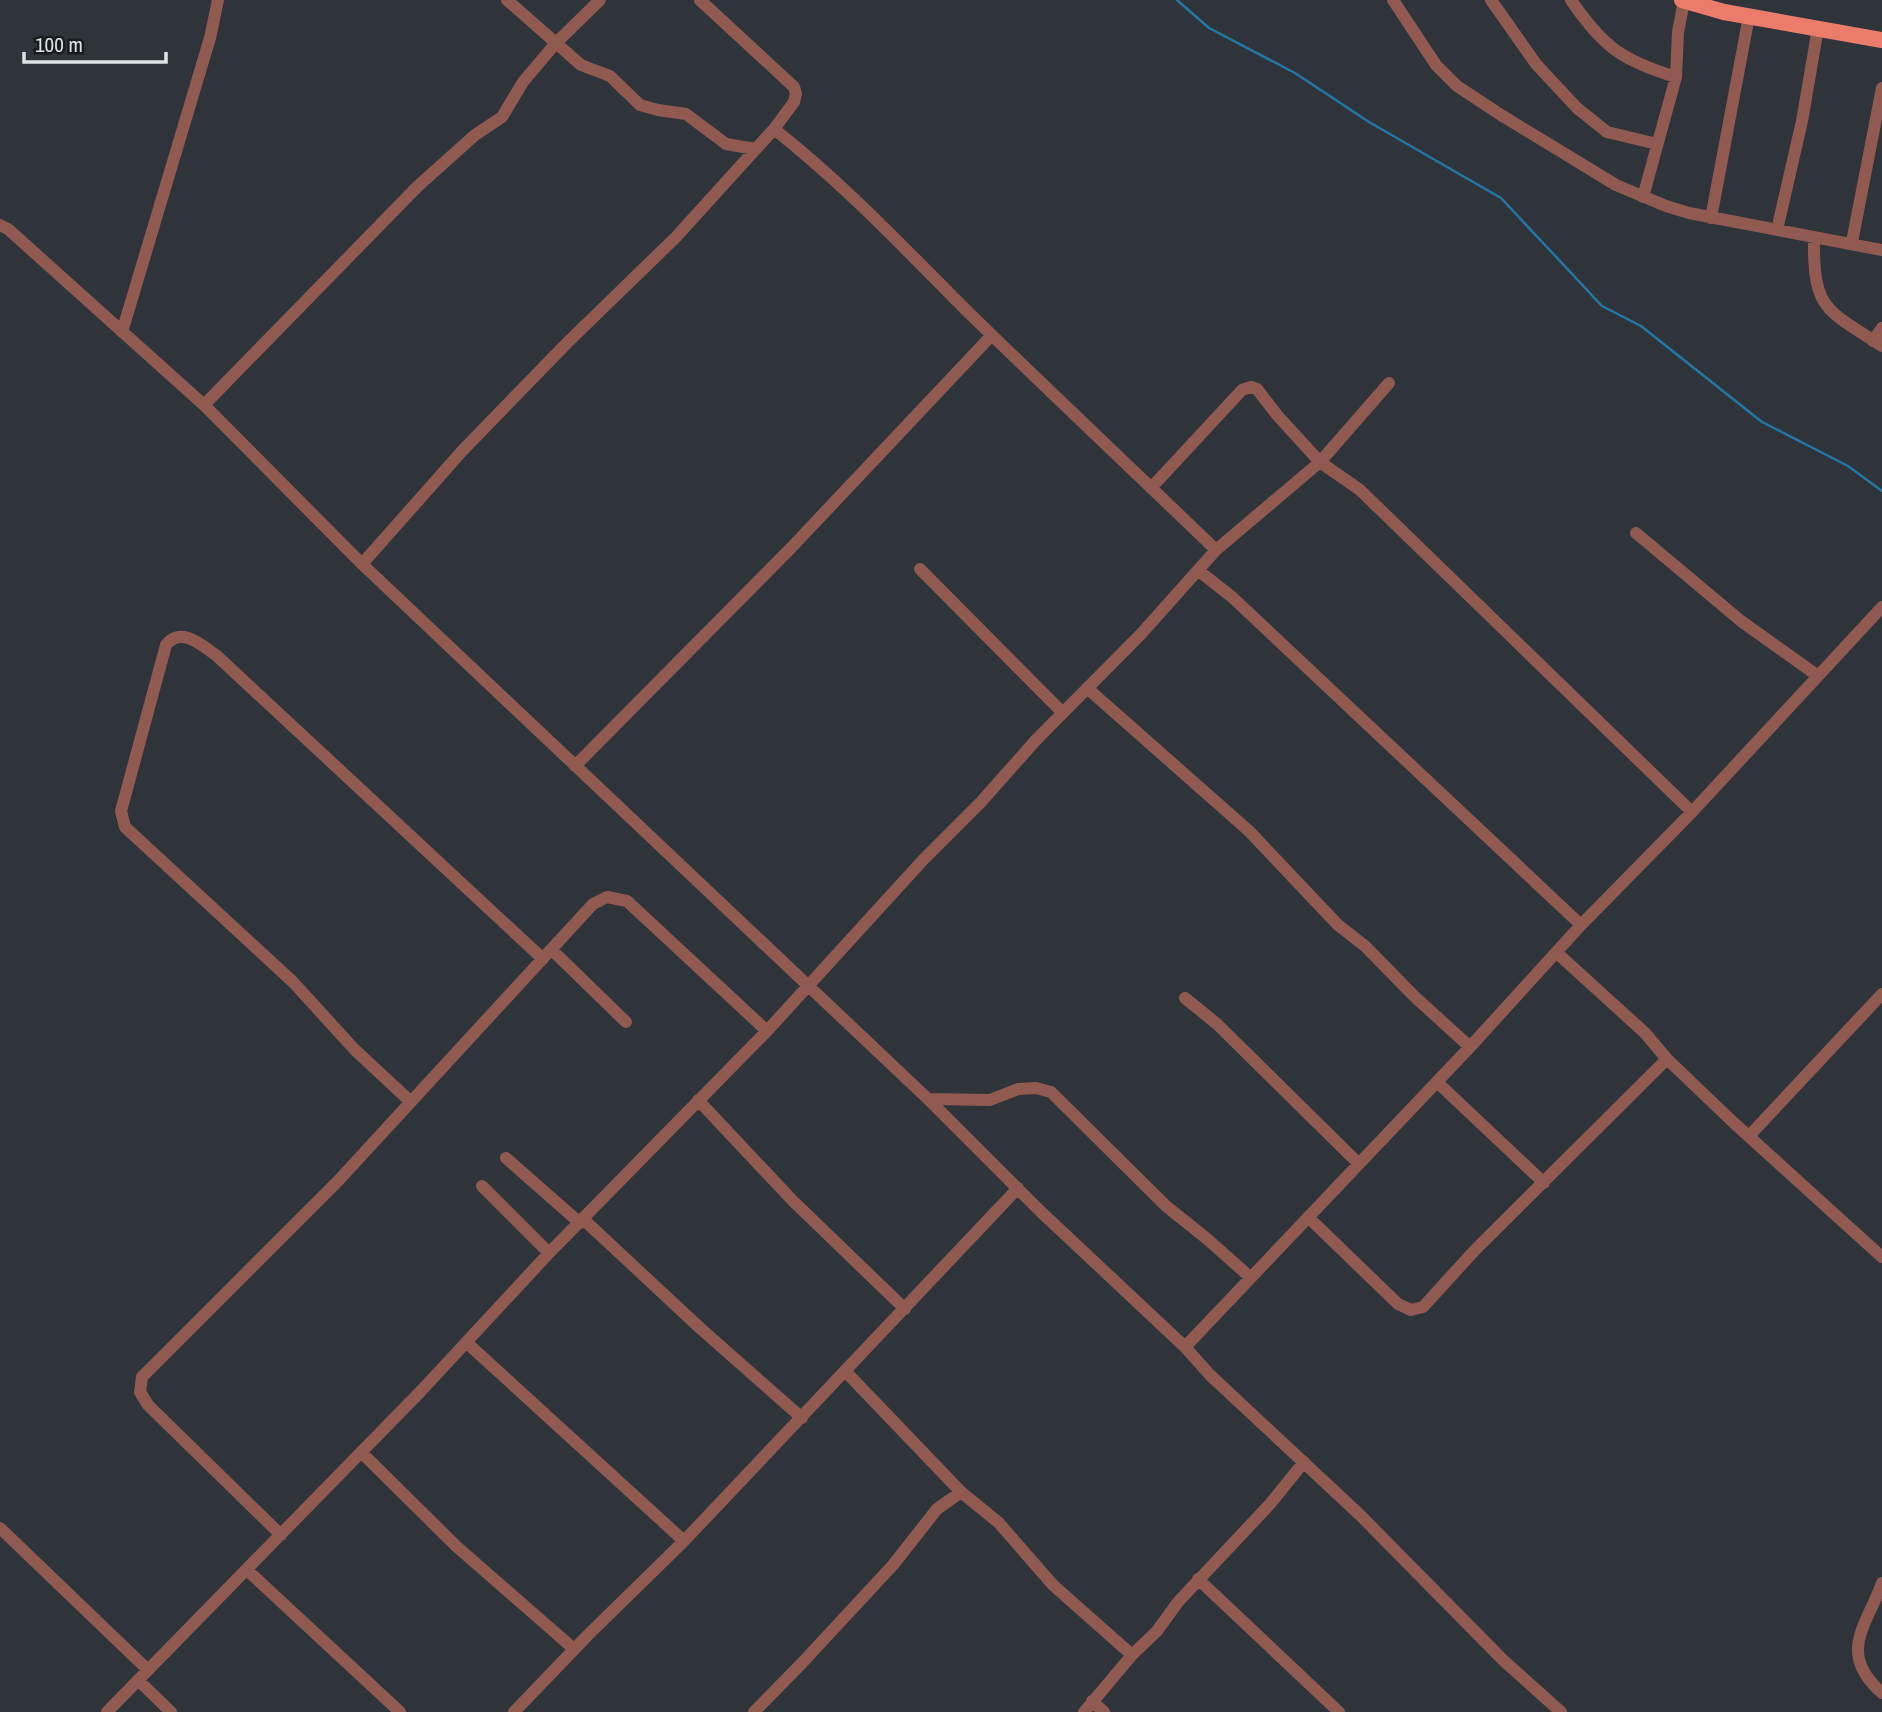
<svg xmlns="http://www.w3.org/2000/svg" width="1882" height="1712" viewBox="0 0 1882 1712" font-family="'Archivo Narrow',sans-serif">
<rect width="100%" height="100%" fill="#2f343a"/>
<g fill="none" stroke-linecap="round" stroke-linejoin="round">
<path stroke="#2177a5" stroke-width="2.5" d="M 1177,0 L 1209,28 L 1295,73 L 1369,122 L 1501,198 L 1602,306 L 1641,326 L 1762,422 L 1848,466 L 1882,491"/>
<path stroke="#915a51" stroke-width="12" d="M 507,0 L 581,65 L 610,76 L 640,105 L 658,110 L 686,114 L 726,144 L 755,149
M 1393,0 L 1436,65 L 1457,86 L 1501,115 L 1616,185 L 1666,206 L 1689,213 L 1882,250
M 1491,0 L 1536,64 L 1577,108 L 1607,132 L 1657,144
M 1571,0 C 1603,47 1623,61 1676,77
M 774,129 C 844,184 904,248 967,311 C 1049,391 1133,470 1216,550
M 1643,197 L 1676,77 L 1678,32 L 1684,1
M 1711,218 L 1749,16
M 0,225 L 8,229 L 204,405 L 362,564 L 928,1099 L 1039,1210 L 1185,1347 L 1210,1375 L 1360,1515 L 1503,1660 L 1561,1712
M 1777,230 L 1802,121 L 1818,28
M 1814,237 C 1813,311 1826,309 1882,346
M 1852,242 L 1882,88
M 122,332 L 210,38 L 218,0
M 1873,341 L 1882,328
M 204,405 L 418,186 L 475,135 L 502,117 L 523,82 L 555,44 L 600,0
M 1151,488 L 1242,390 L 1251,387 L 1257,389 L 1277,415 L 1320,462 L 1360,490 L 1692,812
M 1636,533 L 1741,621 L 1818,676
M 362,564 L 463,450 L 567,343 L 676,237 L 774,129 L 794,102 L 796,94 L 794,87 L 700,0
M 920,569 L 1063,713
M 1199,571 L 1232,597 L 1581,925
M 1087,688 L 1249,831 L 1338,925 L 1365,946 L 1415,997 L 1470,1047
M 575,766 L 791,548 L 992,335
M 552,950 L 626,1022
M 1557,953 L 1645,1033 L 1667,1059 L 1734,1123 L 1882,1257
M 1185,998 L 1217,1024 L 1359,1164
M 1437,1082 L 1544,1183
M 928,1099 L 990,1100 L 1018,1089 L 1036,1088 L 1051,1092 L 1166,1206 L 1206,1238 L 1250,1277
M 698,1100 L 792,1200 L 905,1309
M 411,1102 L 355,1050 L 293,982 L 125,827 L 121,811 L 124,800 L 166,645 C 181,626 201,645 216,655 L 543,959
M 1749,1136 L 1882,994
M 506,1158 L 580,1223
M 482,1186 L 549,1253
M 1308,1217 L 1398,1304 L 1411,1310 L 1423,1307 L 1475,1250 L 1667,1059
M 583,1219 L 700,1328 L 802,1418
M 467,1343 L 684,1541
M 1185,1347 L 1470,1047 L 1581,925 L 1692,812 L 1882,607
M 846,1372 L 961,1492
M 361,1452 L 456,1546 L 574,1649
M 0,1528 L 148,1670
M 281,1535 L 148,1405 L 140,1392 L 142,1377 L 338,1181 L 593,904 L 607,897 L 627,901 L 767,1031
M 247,1570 L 400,1712
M 1198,1579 L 1339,1712
M 1882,1583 C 1866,1627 1837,1653 1882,1693
M 138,1680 L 171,1712
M 1092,1701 L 1104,1712
M 107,1712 L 421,1391 L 549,1253 L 767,1031 L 923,860 L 981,802 L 1035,741 L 1141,634 L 1216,550 L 1320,462 L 1389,383
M 514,1712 L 589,1634 L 684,1541 L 1018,1188
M 754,1712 L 802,1663 L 893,1565 L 937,1509 L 961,1492 L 999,1523 L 1053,1585 L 1132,1655
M 1084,1712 L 1132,1655 L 1157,1631 L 1178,1602 L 1270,1504 L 1304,1462"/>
<path stroke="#eb7c6c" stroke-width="16" d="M 1682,0 L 1724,12 L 1882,40"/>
</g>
<path d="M24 52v10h142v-10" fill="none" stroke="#dfe2e6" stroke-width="3.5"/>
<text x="35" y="52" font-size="21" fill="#dfe2e6" stroke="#191c1e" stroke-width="5" paint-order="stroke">100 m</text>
</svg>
